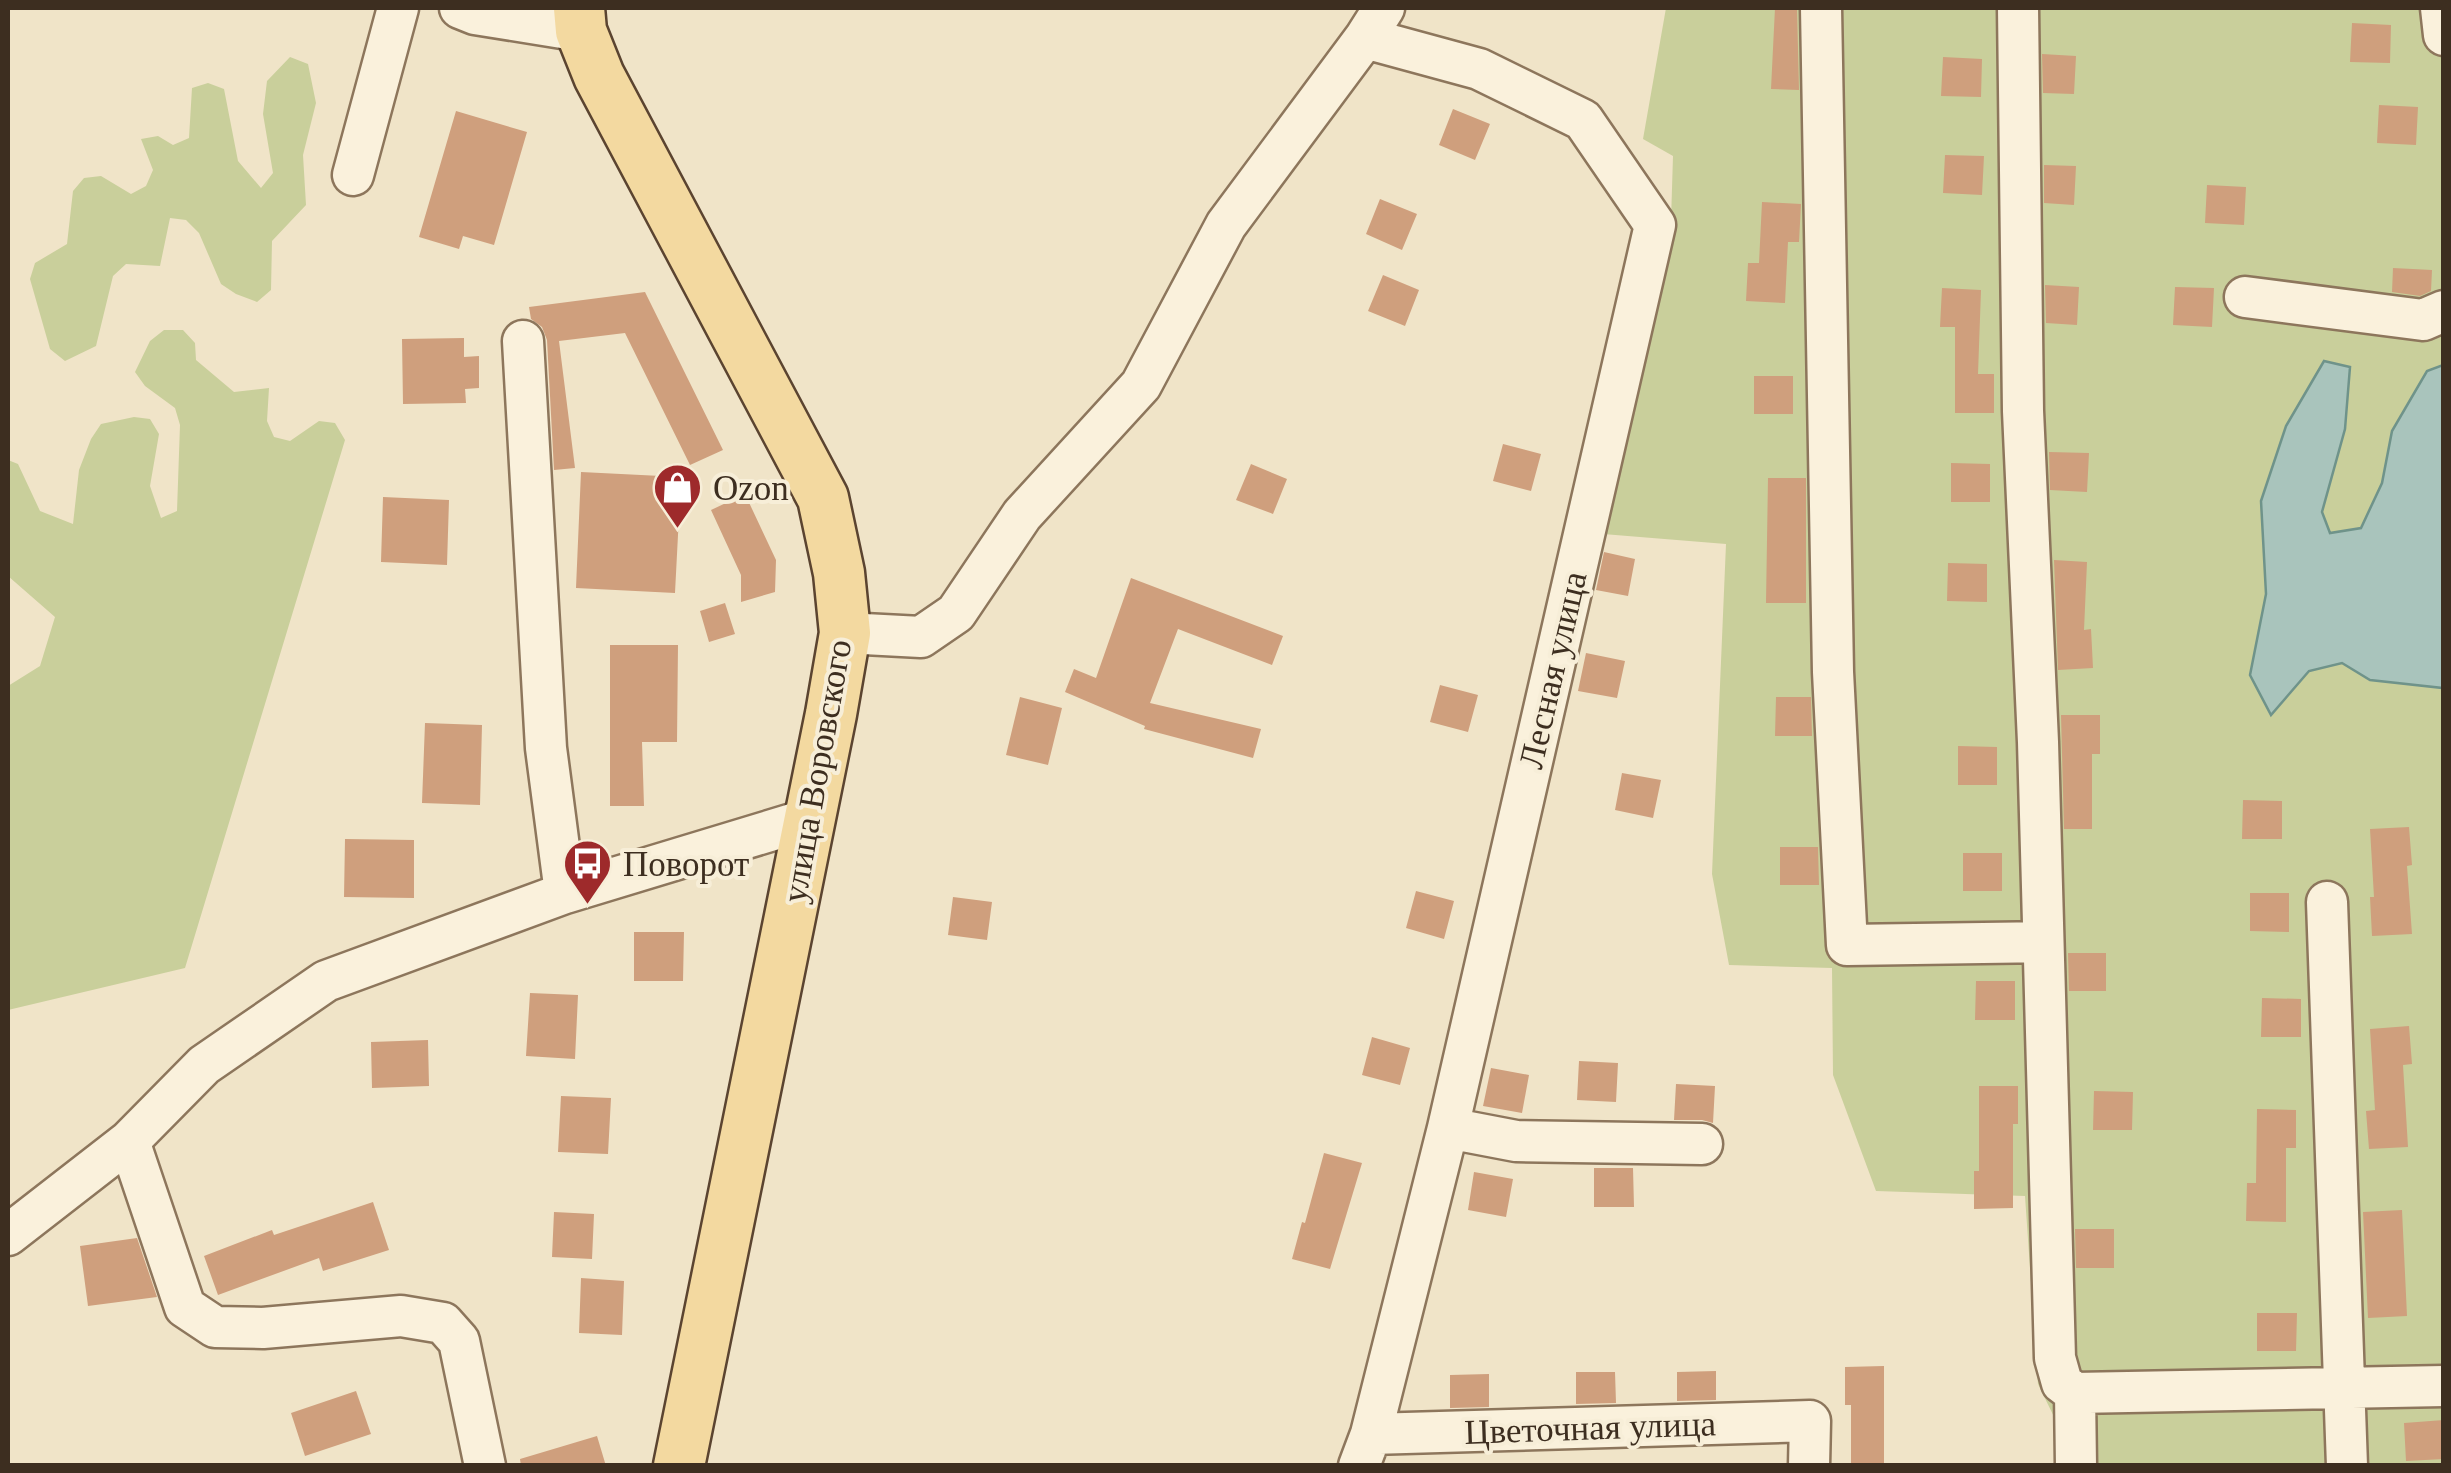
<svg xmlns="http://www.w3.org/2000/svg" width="2451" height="1473" viewBox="0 0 2451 1473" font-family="Georgia,serif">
<rect width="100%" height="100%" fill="#f0e4c8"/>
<path fill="#c9cf9b" d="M 1666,8 L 2443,8 L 2443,1465 L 2062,1465 L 2059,1427 L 2038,1384 L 2025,1196 L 1876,1191 L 1833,1075 L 1832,968 L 1729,965 L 1712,874 L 1726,544 L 1603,534 L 1670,253 L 1673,156 L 1643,139 Z
M 290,57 L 308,64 L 316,103 L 303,155 L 306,205 L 272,241 L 271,290 L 257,302 L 236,294 L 221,284 L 199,233 L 186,220 L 170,218 L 160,266 L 126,264 L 113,276 L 96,346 L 65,361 L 50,349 L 30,279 L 35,263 L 67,244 L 73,191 L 84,178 L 101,176 L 131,194 L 146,186 L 153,170 L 141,139 L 158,136 L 173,145 L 189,138 L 192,88 L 208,83 L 224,89 L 238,161 L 261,188 L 273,173 L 263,114 L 267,81 Z
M 164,330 L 183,330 L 195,343 L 196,360 L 234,392 L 269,388 L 267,421 L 274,437 L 290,441 L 319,421 L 335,423 L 345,440 L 185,968 L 8,1010 L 8,686 L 40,666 L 55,617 L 8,576 L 8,460 L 18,464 L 40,511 L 73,524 L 79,470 L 91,439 L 101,424 L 134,417 L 150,419 L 159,434 L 150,486 L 161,518 L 177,511 L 180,425 L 175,408 L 145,386 L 135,372 L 150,341 Z"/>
<path fill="#a9c4bc" stroke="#6f938a" stroke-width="2.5" d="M 2324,361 L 2350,367 L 2345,429 L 2322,512 L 2330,533 L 2361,528 L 2382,483 L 2392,431 L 2427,371 L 2443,365 L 2443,688 L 2370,680 L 2342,663 L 2309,671 L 2271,715 L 2250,675 L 2266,594 L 2261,501 L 2286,426 Z"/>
<path fill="#cf9f7d" d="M 1775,8 L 1797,8 L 1799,90 L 1771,89 Z
M 2352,23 L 2391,25 L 2390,63 L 2350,62 Z
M 2042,54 L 2076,56 L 2074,94 L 2043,93 Z
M 1943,57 L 1982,59 L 1981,97 L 1941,96 Z
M 2379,105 L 2418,107 L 2416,145 L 2377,143 Z
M 1453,109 L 1490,124 L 1475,160 L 1439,145 Z
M 456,111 L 527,132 L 494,245 L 463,236 L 459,249 L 419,237 Z
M 1945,155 L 1984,156 L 1982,195 L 1943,193 Z
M 2044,165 L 2076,166 L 2074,205 L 2044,203 Z
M 2207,185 L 2246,187 L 2244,225 L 2205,223 Z
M 1380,199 L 1417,214 L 1402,250 L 1366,234 Z
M 1762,202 L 1801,204 L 1799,242 L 1788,242 L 1785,303 L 1746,301 L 1748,263 L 1759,263 Z
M 2393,268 L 2432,270 L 2431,291 L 2420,296 L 2392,292 Z
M 1383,275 L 1419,290 L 1405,326 L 1368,311 Z
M 2045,285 L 2079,287 L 2077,325 L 2046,323 Z
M 2175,287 L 2214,288 L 2212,327 L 2173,325 Z
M 1942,288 L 1981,290 L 1978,374 L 1994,374 L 1994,413 L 1955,413 L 1955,327 L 1940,327 Z
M 645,292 L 723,450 L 690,465 L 625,333 L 559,341 L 575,468 L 554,470 L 547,340 L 542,327 L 531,319 L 529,307 Z
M 464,338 L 464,357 L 479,356 L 479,388 L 465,389 L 466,403 L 403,404 L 402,339 Z
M 1754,376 L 1793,376 L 1793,414 L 1754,414 Z
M 1503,444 L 1541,454 L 1531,491 L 1493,481 Z
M 2049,452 L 2089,453 L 2087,492 L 2050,490 Z
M 1951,463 L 1990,464 L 1990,502 L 1951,502 Z
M 1251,464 L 1287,479 L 1273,514 L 1236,500 Z
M 581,472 L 681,477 L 675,593 L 576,588 Z
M 1768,478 L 1806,478 L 1806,603 L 1766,603 Z
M 745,494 L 776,560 L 775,592 L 741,602 L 741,575 L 711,510 Z
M 383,497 L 449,500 L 447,565 L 381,562 Z
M 1604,552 L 1635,559 L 1628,596 L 1596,590 Z
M 2054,560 L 2087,562 L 2084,630 L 2091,629 L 2093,668 L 2058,670 Z
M 1948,563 L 1987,564 L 1987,602 L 1947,601 Z
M 1131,578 L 1283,636 L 1272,665 L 1178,629 L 1150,703 L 1261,729 L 1253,758 L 1144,729 L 1145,726 L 1065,692 L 1074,669 L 1096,678 Z
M 725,603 L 735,634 L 709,642 L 700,611 Z
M 610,645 L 678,645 L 677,742 L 642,742 L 644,806 L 610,806 Z
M 1586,653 L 1625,661 L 1617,698 L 1578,691 Z
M 1440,685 L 1478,695 L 1468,732 L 1430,722 Z
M 1020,697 L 1062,708 L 1048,765 L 1006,755 Z
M 1776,697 L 1811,697 L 1812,736 L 1775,736 Z
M 2061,715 L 2100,715 L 2100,754 L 2092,754 L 2092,829 L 2064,829 Z
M 425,723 L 482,725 L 480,805 L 422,803 Z
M 1958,746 L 1997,747 L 1997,785 L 1958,785 Z
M 1622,773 L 1661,780 L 1653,818 L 1615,810 Z
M 2243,800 L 2282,801 L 2282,839 L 2242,839 Z
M 2409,827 L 2412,865 L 2407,866 L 2412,934 L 2372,936 L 2370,897 L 2374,897 L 2370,829 Z
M 345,839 L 414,840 L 414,898 L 344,897 Z
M 1780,847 L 1818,847 L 1819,885 L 1780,885 Z
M 1963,853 L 2002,853 L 2002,891 L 1963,891 Z
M 1416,891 L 1454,901 L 1444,939 L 1406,928 Z
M 2250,893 L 2289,893 L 2289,932 L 2250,931 Z
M 953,897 L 992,902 L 987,940 L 948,935 Z
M 634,932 L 684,932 L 683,981 L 634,981 Z
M 2068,953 L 2106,953 L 2106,991 L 2069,991 Z
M 1976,981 L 2015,981 L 2015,1020 L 1975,1020 Z
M 530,993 L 578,995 L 575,1059 L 526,1056 Z
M 2262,998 L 2301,999 L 2301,1037 L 2261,1037 Z
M 2409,1026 L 2412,1064 L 2403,1065 L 2408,1147 L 2369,1149 L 2366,1111 L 2375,1110 L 2370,1029 Z
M 1372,1037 L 1410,1048 L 1400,1085 L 1362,1075 Z
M 428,1040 L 429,1086 L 372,1088 L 371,1042 Z
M 1579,1061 L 1618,1063 L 1616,1102 L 1577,1100 Z
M 1491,1068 L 1529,1075 L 1522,1113 L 1483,1106 Z
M 1676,1084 L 1715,1086 L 1713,1123 L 1702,1120 L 1674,1120 Z
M 1979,1086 L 2018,1086 L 2018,1124 L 2013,1124 L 2013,1208 L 1974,1209 L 1974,1171 L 1979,1171 Z
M 2094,1091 L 2133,1092 L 2132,1130 L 2093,1130 Z
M 561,1096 L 611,1098 L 608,1154 L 558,1152 Z
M 2257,1109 L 2296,1110 L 2296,1148 L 2286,1148 L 2286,1222 L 2246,1221 L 2247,1183 L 2256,1183 Z
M 1324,1153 L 1362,1163 L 1330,1269 L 1292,1259 L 1302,1222 L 1305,1223 Z
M 1594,1168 L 1633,1168 L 1634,1207 L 1594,1207 Z
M 1474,1172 L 1513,1179 L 1506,1217 L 1468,1210 Z
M 373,1202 L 389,1250 L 323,1271 L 319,1258 L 218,1295 L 204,1256 L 272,1230 L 274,1235 Z
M 2402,1210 L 2407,1316 L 2368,1318 L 2363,1212 Z
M 554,1212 L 594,1214 L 592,1259 L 552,1257 Z
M 2075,1229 L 2114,1229 L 2114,1268 L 2076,1268 Z
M 137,1238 L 157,1297 L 88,1306 L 80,1246 Z
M 581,1278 L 624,1281 L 622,1335 L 579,1333 Z
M 2257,1313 L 2297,1313 L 2296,1351 L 2257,1351 Z
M 1884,1366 L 1884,1466 L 1851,1466 L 1851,1405 L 1845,1405 L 1845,1367 Z
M 1716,1371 L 1716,1400 L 1677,1401 L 1677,1372 Z
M 1576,1372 L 1615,1372 L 1616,1403 L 1576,1404 Z
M 1489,1374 L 1489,1407 L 1450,1408 L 1450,1375 Z
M 356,1391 L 371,1434 L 305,1456 L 291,1413 Z
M 2444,1420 L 2444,1459 L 2406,1461 L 2404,1423 Z
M 597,1436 L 606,1466 L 521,1466 L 520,1459 Z"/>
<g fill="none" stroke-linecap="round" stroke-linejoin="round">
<defs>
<path id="minor" d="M 460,8 L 475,14 L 581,31
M 1821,8 L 1833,672 L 1847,945 L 2043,942
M 2018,8 L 2023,411 L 2038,742 L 2055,1358 L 2062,1383 L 2075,1393 L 2444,1386
M 2441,8 L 2444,35
M 353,175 L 398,8
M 2245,297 L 2423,320 L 2444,311
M 523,341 L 546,748 L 565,893
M 845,633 L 921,637 L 956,613 L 1022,515 L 1141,385 L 1226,225 L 1365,38 L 1384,8
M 2327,902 L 2347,1466
M 1448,1128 L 1516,1141 L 1702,1144
M 129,1141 L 185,1307 L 215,1327 L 263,1328 L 401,1316 L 443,1323 L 459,1341 L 485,1466
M 8,1235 L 129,1141 L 204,1065 L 326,981 L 565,893 L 809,819
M 2075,1393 L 2076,1466
M 1371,1434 L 1810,1421 L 1809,1466
M 1359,1466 L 1371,1434 L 1448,1128 L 1655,225 L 1583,120 L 1479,69 L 1365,38"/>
<path id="major" d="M 579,8 L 581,31 L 599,76 L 823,498 L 839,573 L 845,633 L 831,714 L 679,1466"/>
</defs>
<use href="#minor" stroke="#8d765c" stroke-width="45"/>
<use href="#major" stroke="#5b4430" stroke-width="55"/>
<use href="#minor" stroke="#faf1dc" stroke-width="40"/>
<use href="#major" stroke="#f3d9a0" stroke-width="50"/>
</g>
<defs>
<symbol id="shop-pin" viewBox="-11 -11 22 30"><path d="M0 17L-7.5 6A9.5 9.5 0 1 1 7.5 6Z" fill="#9e2a2b" stroke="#f7eed8"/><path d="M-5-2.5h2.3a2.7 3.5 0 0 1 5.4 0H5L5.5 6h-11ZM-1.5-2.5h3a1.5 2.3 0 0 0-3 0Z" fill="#fff"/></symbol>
<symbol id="bus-pin" viewBox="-11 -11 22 30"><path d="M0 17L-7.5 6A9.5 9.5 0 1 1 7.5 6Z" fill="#9e2a2b" stroke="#f7eed8"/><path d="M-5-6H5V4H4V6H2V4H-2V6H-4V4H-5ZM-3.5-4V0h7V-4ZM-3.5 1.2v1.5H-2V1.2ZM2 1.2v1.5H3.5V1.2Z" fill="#fff"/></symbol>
</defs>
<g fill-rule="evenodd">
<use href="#shop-pin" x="650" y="460" width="55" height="75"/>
<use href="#bus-pin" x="560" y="836" width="55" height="75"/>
</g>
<g text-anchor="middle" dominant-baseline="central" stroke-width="8" stroke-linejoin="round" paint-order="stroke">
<g font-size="35" fill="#3d2e20" stroke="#f7eed8" text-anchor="start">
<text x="713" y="488">Ozon</text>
<text x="623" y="864">Поворот</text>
</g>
<g font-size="35" fill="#3d2e20" stroke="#f7eed8">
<text transform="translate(1553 670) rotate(-77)">Лесная улица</text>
<text transform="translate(817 771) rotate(-80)">улица Воровского</text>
<text transform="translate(1590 1428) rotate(-2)">Цветочная улица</text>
</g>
</g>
<rect width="2451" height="1473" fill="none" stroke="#3d2e20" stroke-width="20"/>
</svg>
